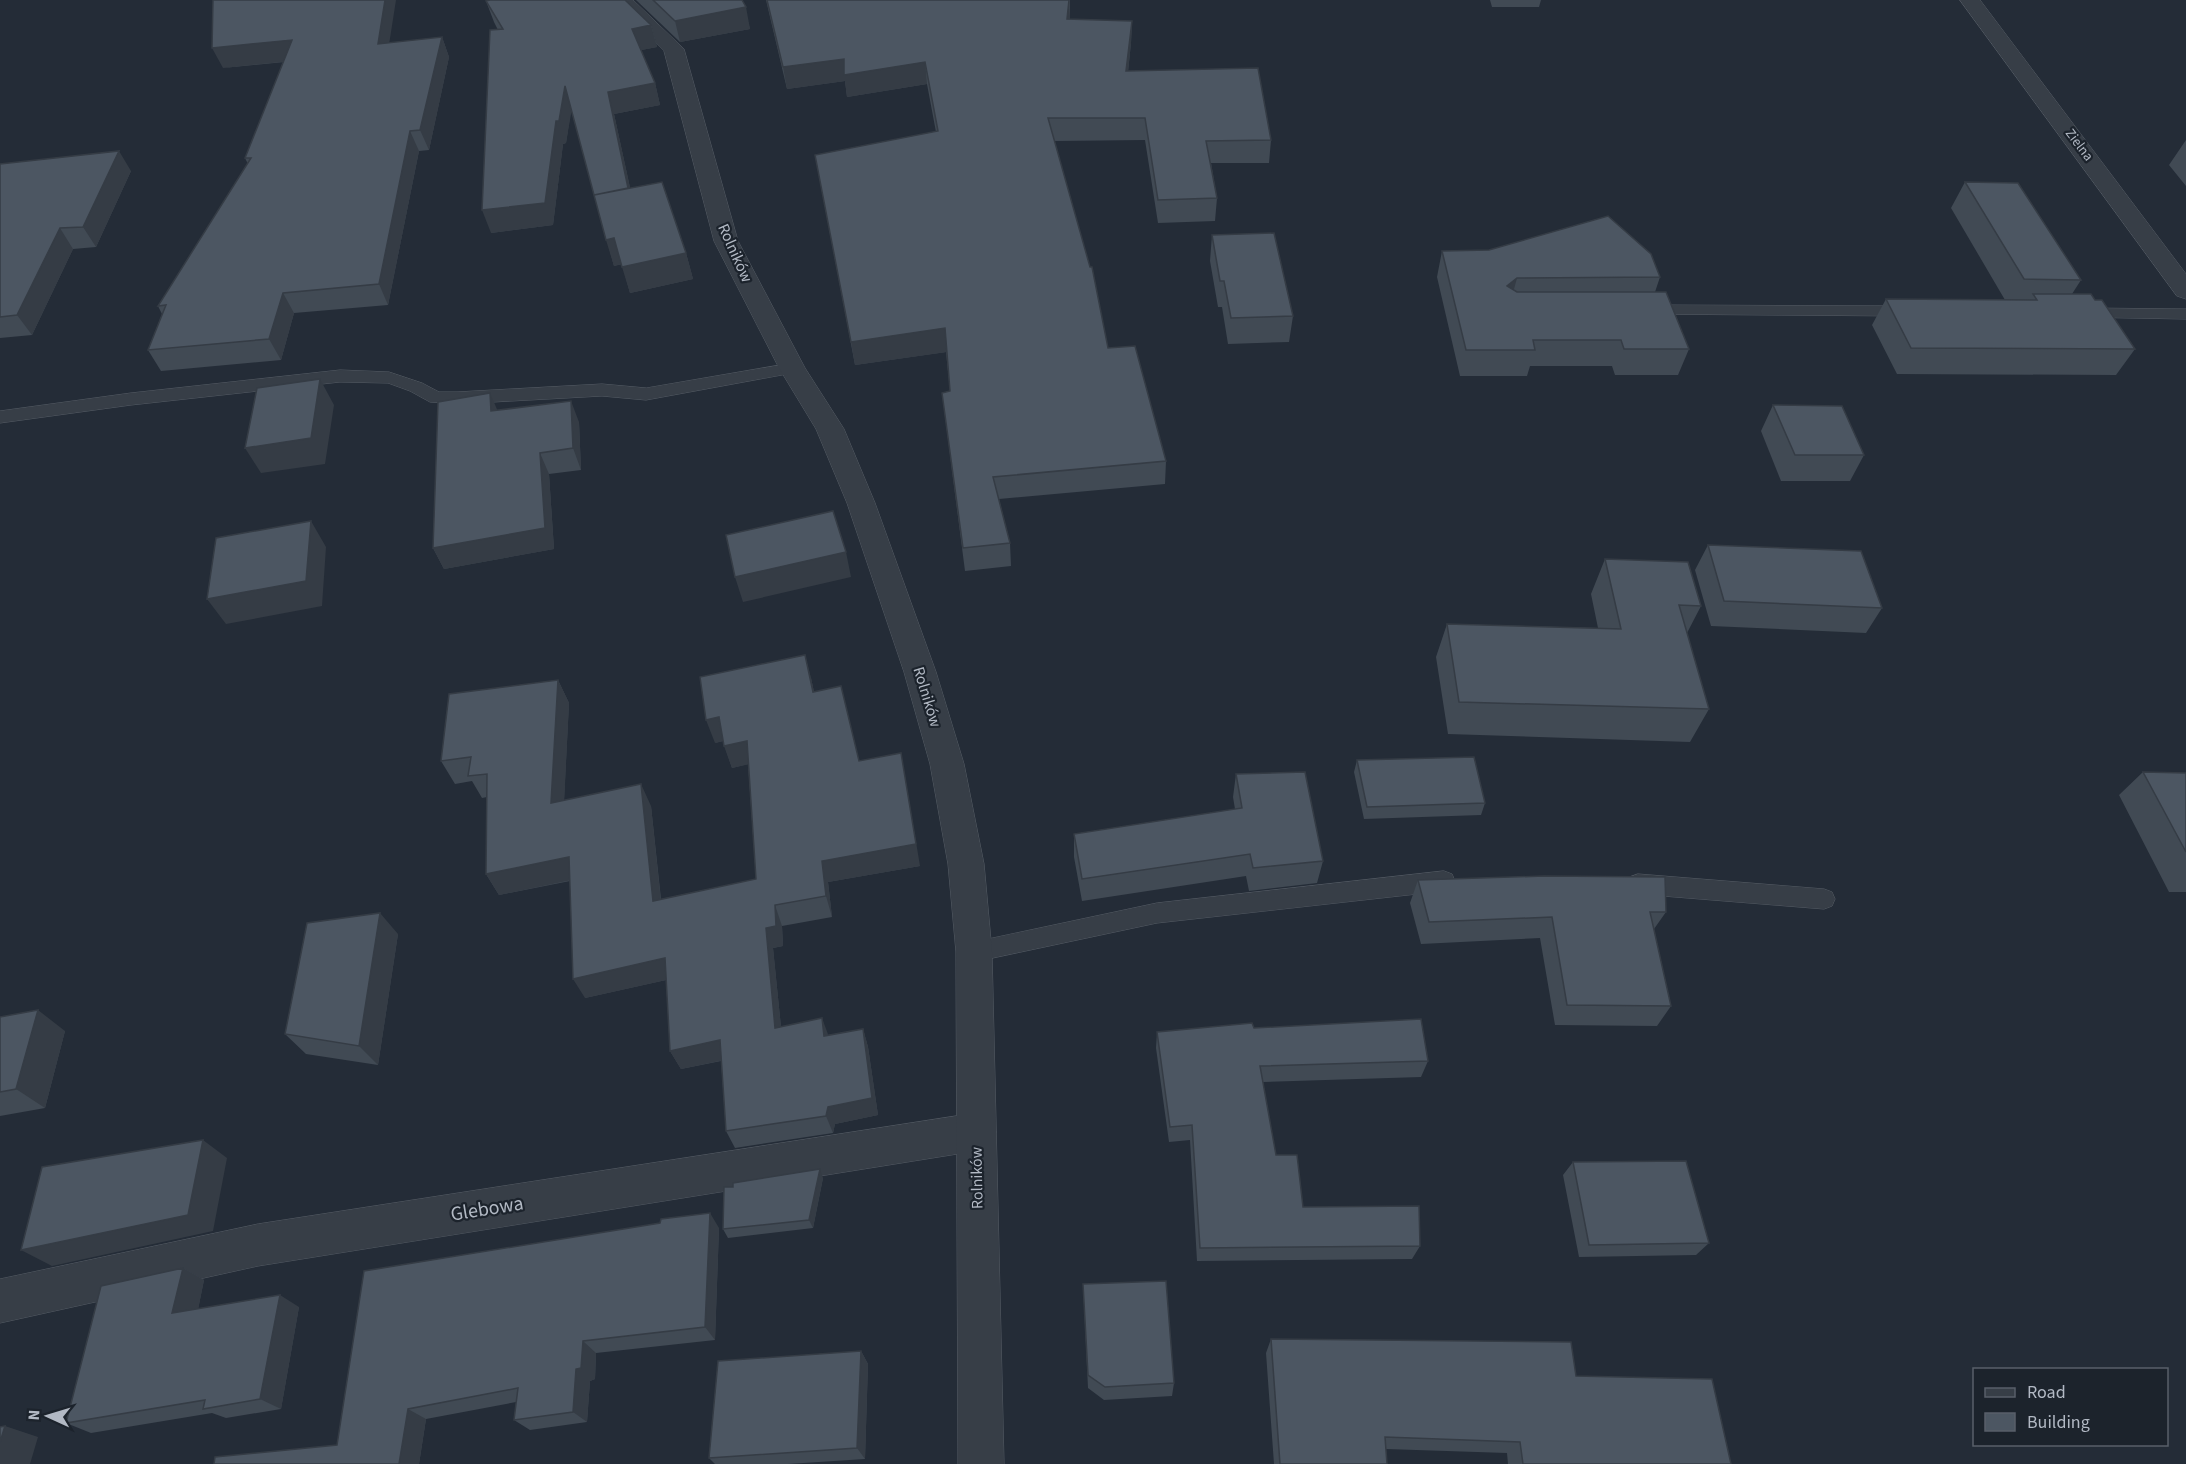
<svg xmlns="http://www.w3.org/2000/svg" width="2186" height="1464" viewBox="0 0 2186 1464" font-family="'Source Sans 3',sans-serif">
<rect width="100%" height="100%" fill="#242c37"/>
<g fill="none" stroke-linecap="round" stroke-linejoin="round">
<defs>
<path id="service" d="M 1647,305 L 1906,306 L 1914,311 L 1906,316 L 1641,314 L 1639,310 Z
M 2082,308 L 2186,309 L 2186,319 L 2076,317 L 2074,313 Z
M 792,363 L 798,364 L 800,368 L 798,372 L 646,400 L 602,396 L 457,404 L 430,402 L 410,391 L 388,383 L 340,382 L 131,405 L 0,423 L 0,411 L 131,393 L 340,370 L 389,372 L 422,383 L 439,392 L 457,392 L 602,384 L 646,388 Z
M 1444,871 L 1452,874 L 1455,881 L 1452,888 L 1444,891 L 1157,923 L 974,962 L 966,959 L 962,952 L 966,945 L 974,942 L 1157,903 Z
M 1638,874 L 1824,889 L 1832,892 L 1835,899 L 1832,906 L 1824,909 L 1638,894 L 1630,891 L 1627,884 L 1630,877 Z"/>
<path id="minor" d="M 1960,0 L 1980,0 L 2186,274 L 2186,299 L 2177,296 Z
M 976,1113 L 990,1118 L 996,1132 L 990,1146 L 976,1151 L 258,1266 L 0,1323 L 0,1279 L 258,1224 Z"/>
<path id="tertiary" d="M 611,0 L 633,0 L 684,49 L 738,241 L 805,368 L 844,429 L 875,503 L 936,672 L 964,764 L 984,864 L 992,952 L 1004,1464 L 958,1464 L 956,952 L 948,864 L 930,764 L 904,672 L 847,503 L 816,429 L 779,368 L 714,241 L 664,51 Z"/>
</defs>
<use href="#service" stroke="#555c65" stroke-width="1"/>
<use href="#minor" stroke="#555c65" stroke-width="1"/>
<use href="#tertiary" stroke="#555c65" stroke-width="1"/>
<use href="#service" fill="#373e47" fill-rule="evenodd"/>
<use href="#minor" fill="#373e47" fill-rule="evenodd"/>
<use href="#tertiary" fill="#373e47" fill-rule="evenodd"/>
</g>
<path fill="#414a54" d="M 636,0 L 742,0 L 750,29 L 680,42 Z
M 766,0 L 1070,0 L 1070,19 L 1132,21 L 1131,43 L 1128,71 L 1271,140 L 1269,163 L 1211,163 L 1217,198 L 1215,221 L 1158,223 L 1145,140 L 1054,141 L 1108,348 L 1166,461 L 1165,484 L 999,499 L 1010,543 L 1011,566 L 965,571 L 942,393 L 950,391 L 946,352 L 855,365 L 815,155 L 936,132 L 927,84 L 847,97 L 845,81 L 787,89 Z
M 1490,0 L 1541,0 L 1539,7 L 1492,7 Z
M 486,1 L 651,25 L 657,47 L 641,50 L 655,83 L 660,105 L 614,114 L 630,188 L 686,253 L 693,279 L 630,293 L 622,264 L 614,266 L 571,110 L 566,143 L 563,144 L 553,225 L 491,233 L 498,30 L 494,22 Z
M 442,37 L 449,57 L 429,150 L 419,151 L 388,305 L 294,313 L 281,360 L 161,371 L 148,350 L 162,314 L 158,306 L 248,164 L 245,158 L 284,62 L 223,68 L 389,43 Z
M 2186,140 L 2186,186 L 2169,165 Z
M 0,164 L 131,171 L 96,247 L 73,249 L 32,335 L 0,338 Z
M 1965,182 L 2081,280 L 2072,294 L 2095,300 L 2135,349 L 2116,375 L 1897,374 L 1872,325 L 1886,299 L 2005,300 L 1951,208 Z
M 1212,235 L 1293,316 L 1289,342 L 1228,344 L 1222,307 L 1218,307 L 1210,261 Z
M 1442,251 L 1660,277 L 1655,292 L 1689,349 L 1678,375 L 1615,375 L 1612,366 L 1530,366 L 1527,376 L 1460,376 L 1437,277 Z
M 1773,405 L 1864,455 L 1850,481 L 1781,481 L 1761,431 Z
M 498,410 L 579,422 L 581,470 L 549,474 L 554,549 L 444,569 L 433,548 Z
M 1708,545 L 1882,608 L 1866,633 L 1711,626 L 1695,570 Z
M 1605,559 L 1701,606 L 1687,633 L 1709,709 L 1690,742 L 1448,734 L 1436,657 L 1447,624 L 1598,628 L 1591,594 Z
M 811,678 L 814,692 L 859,761 L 920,866 L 828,882 L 832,917 L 782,926 L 783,946 L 773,948 L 781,1027 L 828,1035 L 863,1029 L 868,1047 L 878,1115 L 835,1124 L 833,1133 L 735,1148 L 726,1131 L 721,1061 L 681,1069 L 670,1051 L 666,980 L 585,998 L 570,881 L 499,895 L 486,874 L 487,797 L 482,798 L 472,781 L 455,784 L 441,761 L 558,680 L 569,703 L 564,800 L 651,806 L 661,899 L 756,879 L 748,764 L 732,768 L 723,741 L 715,743 Z
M 1357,760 L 1485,803 L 1481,815 L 1364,819 L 1354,772 Z
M 2143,772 L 2186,773 L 2186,892 L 2169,892 L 2119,795 Z
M 1236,774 L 1323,861 L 1317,883 L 1249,891 L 1246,876 L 1082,901 L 1074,857 L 1074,834 L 1235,809 L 1233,797 Z
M 1418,880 L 1666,912 L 1654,929 L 1671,1006 L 1657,1026 L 1555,1025 L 1540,938 L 1421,944 L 1410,903 Z
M 398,934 L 378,1065 L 306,1054 L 285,1034 Z
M 0,1017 L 65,1031 L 45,1108 L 0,1116 Z
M 1254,1028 L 1428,1061 L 1421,1077 L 1263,1082 L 1276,1155 L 1303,1207 L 1420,1246 L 1412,1259 L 1197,1261 L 1190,1140 L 1169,1142 L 1156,1048 L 1157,1032 Z
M 1573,1162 L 1709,1243 L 1696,1255 L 1579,1257 L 1563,1175 Z
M 823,1178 L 813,1228 L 728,1238 L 723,1229 Z
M 719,1228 L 715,1340 L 596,1353 L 595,1379 L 590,1381 L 587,1422 L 530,1430 L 514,1420 L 516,1402 L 426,1419 L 419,1464 L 214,1464 L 337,1445 Z
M 183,1268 L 204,1280 L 198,1309 L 299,1307 L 281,1409 L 226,1418 L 212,1413 L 91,1433 L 66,1423 Z
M 1083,1284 L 1174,1383 L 1172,1396 L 1104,1400 L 1088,1388 Z
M 1271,1339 L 1576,1376 L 1731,1464 L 1508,1464 L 1507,1453 L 1386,1449 L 1387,1464 L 1274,1464 L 1266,1353 Z
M 861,1351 L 868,1364 L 865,1459 L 788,1464 L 715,1464 L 709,1458 Z"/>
<path fill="#353c45" d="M 385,0 L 396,0 L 386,64 L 378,44 Z
M 1069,0 L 1070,17 L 1067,41 L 1067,19 Z
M 746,7 L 750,29 L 680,42 L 675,21 Z
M 1132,21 L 1131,43 L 1126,93 L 1126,71 Z
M 651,25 L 657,47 L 637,51 L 632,29 Z
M 442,37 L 449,57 L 429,150 L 420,130 Z
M 292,40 L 301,60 L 223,68 L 212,48 Z
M 844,59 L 925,62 L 927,84 L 847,97 L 845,81 L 787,89 L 783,67 Z
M 655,83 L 660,105 L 614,114 L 635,210 L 628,188 L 608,92 Z
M 565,86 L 572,108 L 566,143 L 563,144 L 553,225 L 491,233 L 482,210 L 556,121 Z
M 410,131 L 419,151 L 388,305 L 379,284 Z
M 119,151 L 131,171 L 96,247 L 83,227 Z
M 60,228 L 73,249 L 32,335 L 17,315 Z
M 614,238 L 622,264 L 614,266 L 606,240 Z
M 686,253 L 693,279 L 630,293 L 622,267 Z
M 1517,278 L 1510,304 L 1507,286 Z
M 283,293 L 294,313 L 281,360 L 269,339 Z
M 945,328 L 947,352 L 855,365 L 851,342 Z
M 320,379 L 334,405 L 325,464 L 261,473 L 245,448 Z
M 490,393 L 499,414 L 491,411 Z
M 571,401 L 579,422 L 581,470 L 573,448 Z
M 540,453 L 549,474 L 554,549 L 444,569 L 433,548 Z
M 311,521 L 326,547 L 322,606 L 226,624 L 207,599 Z
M 846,552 L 851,577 L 743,602 L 735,577 Z
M 805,655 L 811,678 L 819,715 L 813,692 Z
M 558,680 L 569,703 L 563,825 L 551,803 Z
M 719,717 L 727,740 L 715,743 L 706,720 Z
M 747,741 L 754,763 L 732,768 L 724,746 Z
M 905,776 L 920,866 L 828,882 L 832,917 L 826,896 L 822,861 Z
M 641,784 L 651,806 L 663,921 L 653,901 Z
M 569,857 L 581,878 L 499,895 L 486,874 Z
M 775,905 L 782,926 L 783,946 L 773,948 L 783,1047 L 775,1028 L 766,928 Z
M 380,913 L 398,934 L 378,1065 L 359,1046 Z
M 665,958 L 675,978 L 585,998 L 573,979 Z
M 38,1010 L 65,1031 L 45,1108 L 16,1089 Z
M 822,1018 L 829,1037 L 824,1036 Z
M 863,1029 L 868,1047 L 878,1115 L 835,1124 L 833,1133 L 826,1116 L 828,1107 Z
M 720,1040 L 729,1059 L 681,1069 L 670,1051 Z
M 203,1140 L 227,1158 L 213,1231 L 52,1266 L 21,1250 Z
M 820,1169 L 823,1178 L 813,1228 L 809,1220 Z
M 710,1213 L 719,1228 L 715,1340 L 705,1327 Z
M 183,1268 L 204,1280 L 195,1325 L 172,1313 Z
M 280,1295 L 299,1307 L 281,1409 L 260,1399 Z
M 583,1341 L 596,1353 L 595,1379 L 590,1381 L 587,1422 L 573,1412 L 576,1369 Z
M 861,1351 L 868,1364 L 865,1459 L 857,1448 Z
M 408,1409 L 426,1419 L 419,1464 L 399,1464 Z
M 5,1426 L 38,1437 L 30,1464 L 0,1464 L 0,1442 Z"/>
<path fill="#4c5662" stroke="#353c45" stroke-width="1.5" d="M 213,0 L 385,0 L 378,44 L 442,37 L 420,130 L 410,131 L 379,284 L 283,293 L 269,339 L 148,350 L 166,305 L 158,306 L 251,158 L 245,158 L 292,40 L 212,48 Z
M 490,0 L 625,0 L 651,25 L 632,29 L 655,83 L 608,92 L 628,188 L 594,195 L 565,86 L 559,121 L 556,121 L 545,203 L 482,210 L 490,30 L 503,29 L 486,1 Z
M 653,0 L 742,0 L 746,7 L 675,21 Z
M 767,0 L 1069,0 L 1067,19 L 1132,21 L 1126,71 L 1258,68 L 1271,140 L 1206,141 L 1217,198 L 1158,200 L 1145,118 L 1048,118 L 1090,267 L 1092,267 L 1108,348 L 1135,346 L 1166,461 L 993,477 L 1010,543 L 963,548 L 942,393 L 950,391 L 945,328 L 851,342 L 815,155 L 938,131 L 925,62 L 844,75 L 844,59 L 783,67 Z
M 119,151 L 83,227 L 60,228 L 17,315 L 0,317 L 0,164 Z
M 662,182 L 686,253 L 622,267 L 614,238 L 606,240 L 594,195 Z
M 1965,182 L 2018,183 L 2081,280 L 2024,279 Z
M 1608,216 L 1651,254 L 1660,277 L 1517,278 L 1507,286 L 1517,292 L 1666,292 L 1689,349 L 1624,349 L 1621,340 L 1533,340 L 1535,350 L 1466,350 L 1442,251 L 1489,250 Z
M 1274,233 L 1293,316 L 1231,318 L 1224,281 L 1220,281 L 1212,235 Z
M 2033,294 L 2091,294 L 2095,300 L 2102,300 L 2135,349 L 1911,348 L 1886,299 L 2037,300 Z
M 320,379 L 311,438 L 245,448 L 257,388 Z
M 490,393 L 491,411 L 571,401 L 573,448 L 540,453 L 545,528 L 433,548 L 438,402 Z
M 1773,405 L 1842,406 L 1864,455 L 1795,455 Z
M 833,511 L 846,552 L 735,577 L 726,535 Z
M 311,521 L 306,581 L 207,599 L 216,538 Z
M 1708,545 L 1861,551 L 1882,608 L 1724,601 Z
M 1605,559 L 1688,562 L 1701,606 L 1679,605 L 1709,709 L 1459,702 L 1447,624 L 1621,629 Z
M 805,655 L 813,692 L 841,686 L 859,761 L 901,753 L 916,844 L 822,861 L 826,896 L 775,905 L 776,926 L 766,928 L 775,1028 L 822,1018 L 824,1036 L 863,1029 L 872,1098 L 828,1107 L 826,1116 L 726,1131 L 720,1040 L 670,1051 L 665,958 L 573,979 L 569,857 L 486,874 L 487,774 L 468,776 L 471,757 L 441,761 L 449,694 L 558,680 L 551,803 L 641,784 L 653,901 L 756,879 L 747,741 L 724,746 L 719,717 L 706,720 L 700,677 Z
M 1474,757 L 1485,803 L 1367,807 L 1357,760 Z
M 1305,772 L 1323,861 L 1253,868 L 1250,854 L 1082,879 L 1074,834 L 1242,808 L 1236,774 Z
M 2143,772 L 2186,773 L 2186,852 Z
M 1544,876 L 1665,877 L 1666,912 L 1650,912 L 1671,1006 L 1567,1005 L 1552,917 L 1429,922 L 1418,880 Z
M 380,913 L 359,1046 L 285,1034 L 307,923 Z
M 38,1010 L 16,1089 L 0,1092 L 0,1017 Z
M 1421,1019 L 1428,1061 L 1260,1066 L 1276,1155 L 1297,1155 L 1303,1207 L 1419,1206 L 1420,1246 L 1200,1248 L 1192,1125 L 1170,1127 L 1157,1032 L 1252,1023 L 1254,1028 Z
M 203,1140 L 188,1215 L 21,1250 L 42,1167 Z
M 1686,1161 L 1709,1243 L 1589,1245 L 1573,1162 Z
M 820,1169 L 809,1220 L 723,1229 L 724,1187 L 733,1187 L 733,1183 Z
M 710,1213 L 705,1327 L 583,1341 L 581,1368 L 576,1369 L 573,1412 L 514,1420 L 518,1388 L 408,1409 L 399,1464 L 214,1464 L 215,1457 L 337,1445 L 364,1271 L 660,1223 L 661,1219 Z
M 183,1268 L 172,1313 L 280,1295 L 260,1399 L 203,1409 L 205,1400 L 66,1423 L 101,1286 Z
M 1166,1281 L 1174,1383 L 1105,1387 L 1088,1375 L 1083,1284 Z
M 1271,1339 L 1571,1342 L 1576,1376 L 1712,1379 L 1731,1464 L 1523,1464 L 1520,1442 L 1385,1437 L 1387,1464 L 1280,1464 Z
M 861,1351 L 857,1448 L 709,1458 L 718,1361 Z
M 5,1426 L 0,1442 L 0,1427 Z"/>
<g text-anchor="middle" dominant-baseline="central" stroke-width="4.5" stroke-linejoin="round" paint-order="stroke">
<g font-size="14" fill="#b2b9c4" stroke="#1c232c">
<text transform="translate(2079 145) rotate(53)">Zielna</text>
</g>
<g font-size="16" fill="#b2b9c4" stroke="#1c232c">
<text transform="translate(735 253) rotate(66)">Rolników</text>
<text transform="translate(927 697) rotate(73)">Rolników</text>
<text transform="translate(977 1178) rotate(-91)">Rolników</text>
</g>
<g font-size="20" fill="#b2b9c4" stroke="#1c232c">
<text transform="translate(487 1209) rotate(-9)">Glebowa</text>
</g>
</g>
<rect x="1973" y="1368" width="195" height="78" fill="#1c232c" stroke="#585f69" stroke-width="1.5"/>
<rect x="1985" y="1388" width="30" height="9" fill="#373e47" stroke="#585f69" stroke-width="1.5"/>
<text x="2027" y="1398" font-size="18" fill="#b2b9c4">Road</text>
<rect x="1985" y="1413" width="30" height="18" fill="#4c5662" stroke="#585f69" stroke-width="1.5"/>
<text x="2027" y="1428" font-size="18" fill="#b2b9c4">Building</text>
<g transform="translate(48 1416) rotate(274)" stroke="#1c232c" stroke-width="4.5" paint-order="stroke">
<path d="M0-4.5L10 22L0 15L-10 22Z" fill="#b2b9c4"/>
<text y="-9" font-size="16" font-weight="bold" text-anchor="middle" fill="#b2b9c4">N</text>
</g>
</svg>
